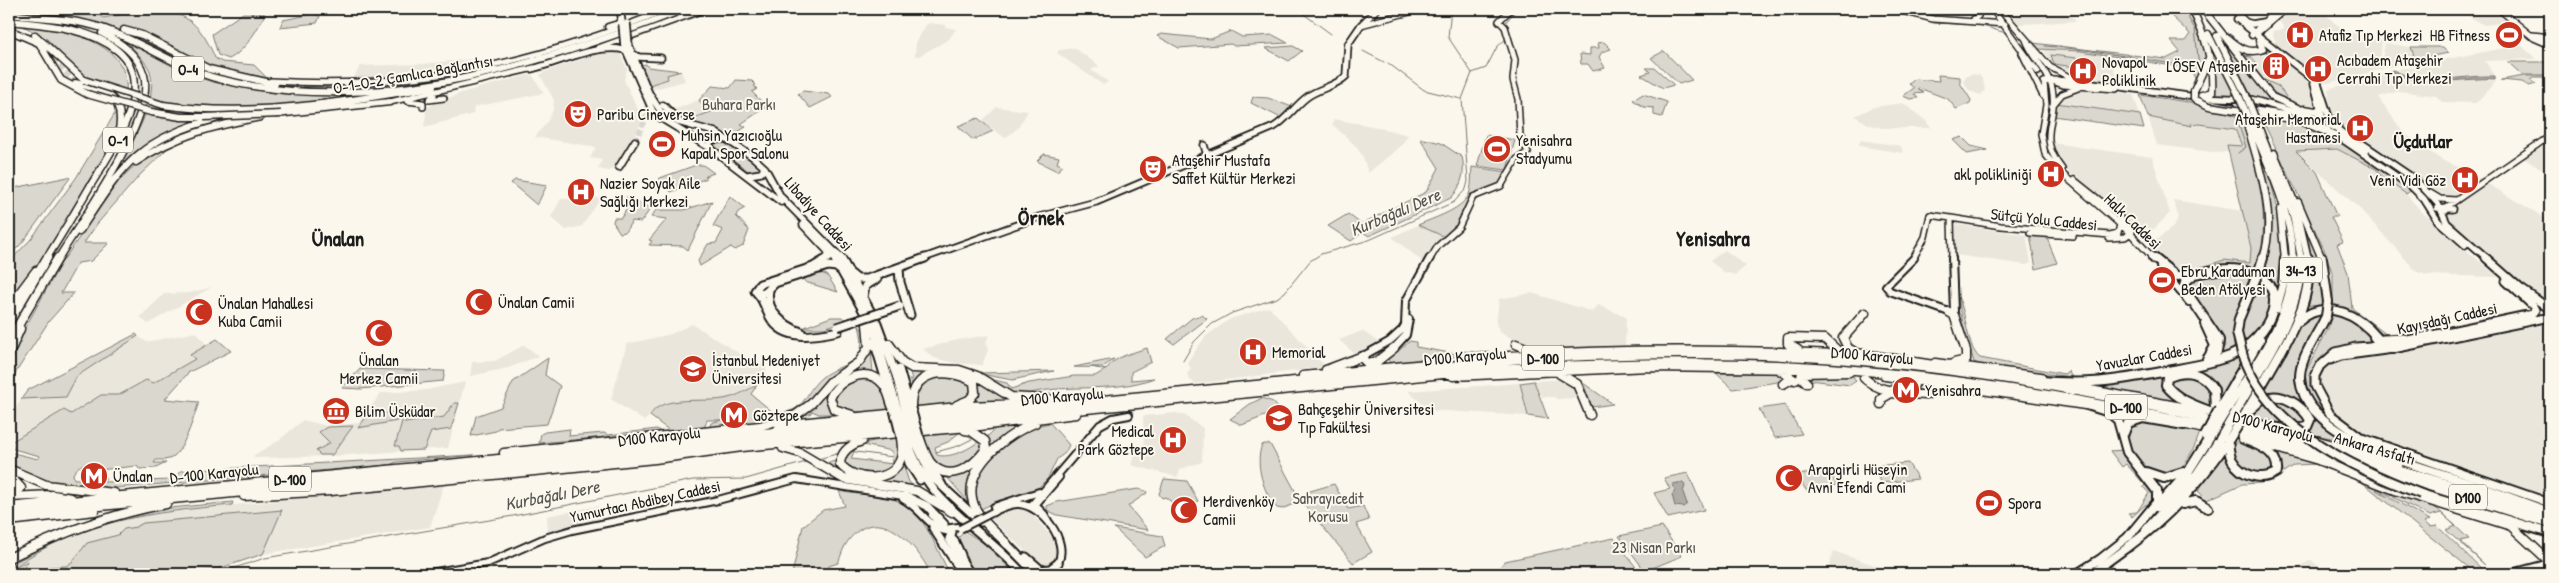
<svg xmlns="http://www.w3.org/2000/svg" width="2559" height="583" viewBox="0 0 2559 583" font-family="'Patrick Hand',sans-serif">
<rect width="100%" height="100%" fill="#fbf7ec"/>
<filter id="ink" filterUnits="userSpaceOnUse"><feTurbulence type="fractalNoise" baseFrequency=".02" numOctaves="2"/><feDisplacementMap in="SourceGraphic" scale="10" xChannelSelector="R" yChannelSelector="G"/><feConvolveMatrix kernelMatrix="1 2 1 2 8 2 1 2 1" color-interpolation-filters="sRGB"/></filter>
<g filter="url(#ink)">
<path fill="#eae6dc" d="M 2030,9 L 2065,9 L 2076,21 L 2019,24 L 2013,18 Z
M 2285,9 L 2323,9 L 2325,14 L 2336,24 L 2349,32 L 2382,41 L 2380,59 L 2398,65 L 2328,83 L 2318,81 L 2278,49 L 2272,31 L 2285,29 L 2278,19 Z
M 2457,9 L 2497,9 L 2512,22 L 2484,25 Z
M 930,23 L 946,25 L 945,27 L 956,29 L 949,39 L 919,56 L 915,56 L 916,42 L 926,25 Z
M 2385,43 L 2411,47 L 2415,59 L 2397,64 L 2382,59 Z
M 2521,45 L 2536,59 L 2485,61 L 2494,75 L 2419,79 L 2395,70 L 2404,68 L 2419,69 L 2415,65 Z
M 1075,48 L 1099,66 L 1091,70 L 1108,82 L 1103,85 L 1057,53 L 1059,50 Z
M 608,50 L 619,52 L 627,69 L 624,80 L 640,114 L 645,115 L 621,163 L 609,171 L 598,169 L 602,160 L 590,158 L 596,147 L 535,137 L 547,122 L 553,110 L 554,100 L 540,75 L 544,72 Z
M 2044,50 L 2075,50 L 2109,55 L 2119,83 L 2066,74 L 2051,63 Z
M 2274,54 L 2309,79 L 2314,87 L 2319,106 L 2314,110 L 2284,100 L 2278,86 L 2261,78 L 2249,65 L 2257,65 L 2252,57 Z
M 472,59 L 509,62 L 471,71 L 351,83 L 360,66 L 422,64 Z
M 681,71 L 685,81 L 651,90 L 649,85 L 668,79 L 666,75 Z
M 2390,71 L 2395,78 L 2431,83 L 2466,79 L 2496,81 L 2476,103 L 2442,102 L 2436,96 L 2400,91 L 2378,97 L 2403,132 L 2437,157 L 2481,179 L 2462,193 L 2454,197 L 2442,197 L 2349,134 L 2335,122 L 2330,110 L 2328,89 Z
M 1971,74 L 1979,75 L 1983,80 L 1985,90 L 1981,95 L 1969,91 L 1964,82 L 1965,77 Z
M 528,75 L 533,76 L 544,93 L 474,107 L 473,114 L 424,127 L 427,107 L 464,92 Z
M 2082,89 L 2133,94 L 2140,115 L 2056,103 L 2068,94 Z
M 714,94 L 717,110 L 686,121 L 671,111 Z
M 1903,103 L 1926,121 L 1931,128 L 1881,128 L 1868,124 L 1855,116 L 1874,107 Z
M 997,107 L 1028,111 L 1018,128 L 1005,138 L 982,121 Z
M 2148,117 L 2236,129 L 2242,147 L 2228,145 L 2230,151 L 2220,153 L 2157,145 Z
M 1334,119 L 1377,127 L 1408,135 L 1401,146 L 1368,173 L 1363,157 L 1356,146 L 1332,124 Z
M 1860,140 L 1901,146 L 1903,153 L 1859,146 Z
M 2051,143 L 2152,157 L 2170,213 L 2154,229 L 2138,228 L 2129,223 L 2067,171 L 2056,158 Z
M 2542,147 L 2550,153 L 2550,166 L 2544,170 L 2523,158 Z
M 2337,149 L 2376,169 L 2382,177 L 2406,194 L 2422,212 L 2498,277 L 2427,275 L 2417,272 L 2361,210 L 2295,151 Z
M 2488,184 L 2550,221 L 2550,305 L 2524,290 L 2449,224 L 2447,216 L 2456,204 Z
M 601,198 L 582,226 L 566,230 L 551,217 L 561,199 Z
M 2173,200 L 2243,211 L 2251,248 L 2250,263 L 2224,260 L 2178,275 L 2155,250 L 2153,243 L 2173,227 L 2177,221 L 2178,215 Z
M 1954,224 L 2026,235 L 2031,263 L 2026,265 L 1956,255 Z
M 1418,225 L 1445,237 L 1436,245 L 1424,263 L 1392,237 Z
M 1725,250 L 1746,266 L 1735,275 L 1724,272 L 1710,261 Z
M 212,287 L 148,324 L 140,317 L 164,294 L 189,293 Z
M 1532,293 L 1593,312 L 1598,305 L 1626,317 L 1625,347 L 1544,349 L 1526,346 L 1500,332 L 1496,324 L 1499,299 Z
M 1269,307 L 1326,367 L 1195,384 L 1189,379 L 1187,374 L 1191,369 L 1187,362 L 1206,336 L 1230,319 Z
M 2550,319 L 2550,500 L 2367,438 L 2343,421 L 2329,405 L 2321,392 L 2320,378 L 2323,370 L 2339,359 L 2429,346 Z
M 692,324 L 753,362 L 765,364 L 767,374 L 757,385 L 727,399 L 664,403 L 644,421 L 611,399 L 627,344 L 671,334 Z
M 1362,331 L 1380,343 L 1356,355 L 1339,340 Z
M 196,332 L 207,345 L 190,355 L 196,359 L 153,384 L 146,380 L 119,395 L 101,395 L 70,414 L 64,410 L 11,442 L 9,439 L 9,419 L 21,399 L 66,397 L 77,376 L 138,336 L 146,342 Z
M 989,335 L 986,343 L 988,350 L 982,365 L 954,363 L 934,358 L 923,349 L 957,340 Z
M 524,345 L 539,356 L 508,368 L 470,376 L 472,362 L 495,361 Z
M 1568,379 L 1574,383 L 1580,398 L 1556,399 L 1555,397 L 1542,397 L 1534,381 Z
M 465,382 L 448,448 L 333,456 L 254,458 L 254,455 L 278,441 L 303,420 L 327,426 L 359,423 L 381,393 L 426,390 Z
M 1520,383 L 1528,416 L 1429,410 L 1408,391 Z
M 1176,413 L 1184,415 L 1203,428 L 1202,462 L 1181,469 L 1177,477 L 1131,465 L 1135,453 L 1144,453 L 1143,416 Z
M 444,484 L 430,527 L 263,554 L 219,569 L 190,574 L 9,574 L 9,571 L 48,547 L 92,528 L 153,513 Z
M 598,506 L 599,522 L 548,534 L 547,516 Z
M 1019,507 L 1033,515 L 1056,542 L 1059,549 L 1055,562 L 1043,565 L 1038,563 L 990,518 L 1004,510 Z
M 1833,551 L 1880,567 L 1877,574 L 1827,574 Z
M 2311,560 L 2328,574 L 2294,574 L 2290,571 Z"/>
<path fill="#dad7ce" stroke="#7b7a75" d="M 9,9 L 85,9 L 94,10 L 103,18 C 158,8 192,0 215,58 L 222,62 L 254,65 L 267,78 L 214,67 L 143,38 L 178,60 L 203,71 L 261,85 L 201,72 L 90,21 L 9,11 Z
M 672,9 L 680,9 C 560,54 433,94 303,86 C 372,86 443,81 510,64 C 565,50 619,30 672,9 Z
M 2164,9 L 2187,9 L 2202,34 L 2207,60 L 2197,83 L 2191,69 L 2081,51 L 2038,49 L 2033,43 L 2166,59 L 2180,52 L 2171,41 L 2185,41 L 2190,34 Z
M 243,13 L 265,14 C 258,29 244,52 229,59 L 218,55 L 212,34 Z
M 313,14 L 320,16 L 317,23 L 280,27 L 283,20 Z
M 9,23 C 49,28 132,35 126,93 L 80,74 L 47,39 L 27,28 Z
M 1231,31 L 1242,37 L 1273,35 L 1288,43 L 1234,46 L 1231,44 L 1179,48 L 1157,36 L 1161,34 L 1211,39 Z
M 2225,37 L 2239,48 L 2259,52 L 2265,48 L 2271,52 L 2245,56 L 2252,57 L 2257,65 L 2249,66 L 2260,78 L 2278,86 L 2287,98 L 2285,100 L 2314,110 C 2274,104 2248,68 2225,37 Z
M 2208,40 L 2213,46 L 2234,95 L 2210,95 Z
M 2223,40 L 2271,97 L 2291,108 L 2252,97 Z
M 128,42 C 153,55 177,71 203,79 C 265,98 333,92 397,91 L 223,115 L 148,114 L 175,118 L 208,119 L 134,154 L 106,185 C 123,157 160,106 150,71 C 147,62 129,45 128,42 Z
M 1604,42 L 1611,49 L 1602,52 L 1599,57 L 1605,68 L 1593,71 L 1588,64 L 1581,64 L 1580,54 L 1590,55 L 1590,48 L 1599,48 L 1598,43 Z
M 1293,46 L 1302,51 L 1289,61 L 1265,48 Z
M 2411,47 L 2443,47 L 2449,53 L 2415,59 Z
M 1664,51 L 1692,80 L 1679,84 L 1651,58 Z
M 2051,55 L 2077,58 L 2080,68 L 2054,64 Z
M 2508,62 L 2550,62 L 2550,75 L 2522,75 Z
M 646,64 L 648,67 L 681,71 L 667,75 L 668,79 L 649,85 L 641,65 Z
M 1646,68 L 1655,68 L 1674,85 L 1663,88 L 1641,75 L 1650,72 Z
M 1938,75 L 1960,77 L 1960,83 L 1971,100 L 1970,103 L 1956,109 L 1948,99 L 1919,88 L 1917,89 L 1924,93 L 1914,94 L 1918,98 L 1910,99 L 1903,96 L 1914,88 L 1909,84 L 1915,79 L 1939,81 Z
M 2524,76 L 2550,76 L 2550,78 L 2533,78 L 2530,80 L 2536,84 L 2529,86 L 2522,82 L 2501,80 Z
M 736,80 L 752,81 L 756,85 L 754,86 L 757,89 L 752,92 L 762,102 L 760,104 L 766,107 L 741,124 L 746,127 L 729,137 L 707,127 L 686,121 L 716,110 L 707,112 L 705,110 L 715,107 L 714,105 L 704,107 L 699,100 L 712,86 L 730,88 Z
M 803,91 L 829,94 L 832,97 L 810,108 L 798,94 Z
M 1643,94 L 1667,102 L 1662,117 L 1654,115 L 1654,108 L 1644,107 L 1633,100 Z
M 2140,95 L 2235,109 L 2242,117 C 2254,164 2277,226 2253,272 L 2178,275 L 2224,260 L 2250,263 L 2251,248 L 2227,145 L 2242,146 L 2235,129 L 2191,123 L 2192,126 L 2148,117 Z
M 1253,97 L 1268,98 L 1292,107 L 1281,118 L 1251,103 Z
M 2056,103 L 2140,115 L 2144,129 L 2053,116 Z
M 117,110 L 118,128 L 102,161 L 47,252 L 9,303 L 9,262 L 31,239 L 76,178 Z
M 2260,115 L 2294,121 L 2332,135 L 2412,190 L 2406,194 L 2382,177 L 2376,169 L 2337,149 L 2296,151 L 2317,172 L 2337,217 L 2331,217 L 2343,242 L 2337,244 L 2348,273 L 2352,308 L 2387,335 L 2378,337 L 2333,307 L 2333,275 L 2324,249 Z
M 978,118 L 993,131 L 973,140 L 958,126 Z
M 1486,135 L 1515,140 L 1507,170 L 1477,166 Z
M 193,136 L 167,149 L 140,175 L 97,224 L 84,243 L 109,243 L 91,261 L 78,263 L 61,293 L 74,293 L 49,321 L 9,383 L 9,363 L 25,328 L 60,265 L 120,179 L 144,157 Z
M 1962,137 L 1971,146 L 1988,150 L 1967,154 L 1953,140 Z
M 1420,138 L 1441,143 L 1462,157 C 1466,171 1461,188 1451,198 L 1369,236 L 1363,232 L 1351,241 L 1328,226 L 1348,214 L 1361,224 L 1426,192 L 1439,168 Z
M 721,139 L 763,167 L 762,171 L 751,173 L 712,145 Z
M 1044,154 L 1059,157 L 1057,163 L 1063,166 L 1057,171 L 1037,161 Z
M 2259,155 C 2278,186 2287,253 2278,289 L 2261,276 L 2269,254 L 2272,225 Z
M 696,165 L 703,165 L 714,173 L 705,176 L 707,178 L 671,192 L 668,188 L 652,188 L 660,178 Z
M 1472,167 L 1508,172 L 1499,185 L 1470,196 L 1455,227 L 1445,237 L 1418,225 C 1433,218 1466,209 1470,191 C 1472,184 1471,174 1472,167 Z
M 68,177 L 70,178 L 22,243 L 9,256 L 9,189 Z
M 515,180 L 547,185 L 537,205 L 511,183 Z
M 730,196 L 745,208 L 738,212 L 736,216 L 749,230 L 743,246 L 735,250 L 731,247 L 700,266 L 698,261 L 708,244 L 716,243 L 723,230 L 713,226 Z
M 626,197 L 651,208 L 641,222 L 632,221 L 625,232 L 620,233 L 613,222 L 614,218 L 621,218 L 628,207 L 623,202 Z
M 712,201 L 688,250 L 683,246 L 649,245 L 652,241 L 649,240 L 667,219 L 651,217 L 656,210 L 684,210 Z
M 2307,230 C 2322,252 2324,280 2324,305 L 2309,306 L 2313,265 Z
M 2030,235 L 2046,236 L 2057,263 L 2036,269 Z
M 2225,271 L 2251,276 C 2240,301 2229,324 2235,351 L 2217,356 L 2225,346 L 2224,342 L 2187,288 L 2190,281 Z
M 820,273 L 827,275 L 838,292 L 805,282 L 803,278 Z
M 2259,281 C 2284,298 2259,331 2243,346 C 2240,318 2248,306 2259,281 Z
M 1958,297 C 1967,313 1966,347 1980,358 L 2064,374 L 2068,371 L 2072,377 L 1984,366 L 1974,362 L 1964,329 Z
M 2323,312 L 2319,327 L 2299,365 L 2303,398 L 2368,452 L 2337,439 L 2297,432 L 2310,428 L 2297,403 L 2259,398 L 2301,325 L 2310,314 Z
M 2332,313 C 2349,316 2364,326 2373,341 L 2372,343 C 2335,351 2323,345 2312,385 L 2323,410 L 2337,424 L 2352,435 L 2380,448 L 2550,506 L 2550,508 L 2397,455 L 2351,435 L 2321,412 L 2308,394 L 2305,373 L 2328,329 Z
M 1202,315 L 1207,319 L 1174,344 L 1167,339 L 1192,318 Z
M 831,317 L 842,317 L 845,321 L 824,328 L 802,328 Z
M 859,326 C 867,332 866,346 862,355 L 807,405 L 796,412 L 770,421 L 772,413 L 768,413 L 767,416 L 757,417 L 757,419 L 766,419 L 765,422 L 737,425 L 739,416 L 735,416 L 734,425 L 709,428 L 711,423 L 721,420 L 707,420 L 704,429 L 670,431 L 650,416 C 661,393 706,404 728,398 C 737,396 747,390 757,385 L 751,394 L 774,413 C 807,413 802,395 821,378 C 841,361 871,367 859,326 Z
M 136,334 L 138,336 L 77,376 L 66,397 L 21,399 L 28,390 Z
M 217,339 L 231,351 L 189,372 L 165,399 L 199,402 C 194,416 183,455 169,459 C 165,460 160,460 156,460 L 154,463 L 166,463 L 156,468 L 139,469 L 137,466 L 98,470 L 97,466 C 87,462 79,463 73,474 L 74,479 L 106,478 L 104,482 L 174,480 L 180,471 L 474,455 L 397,462 L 389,465 L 115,488 C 79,487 39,485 9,464 L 9,452 L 38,459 L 40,456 L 13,449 L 11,442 L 64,410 L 71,414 L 101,395 L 119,395 L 146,380 L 153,383 L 195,359 L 190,355 Z
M 1410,341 L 1416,342 L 1416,347 L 1456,354 L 1460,351 L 1491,353 L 1391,363 L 1388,360 Z
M 2251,347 L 2237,371 L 2235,371 C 2226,381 2228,389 2221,400 L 2216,386 L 2189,367 Z
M 1147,348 L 1151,362 L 1131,372 L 1131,380 L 1154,378 C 1110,395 1061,381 1017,397 L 981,377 L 1007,383 L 1011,389 L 1029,383 L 1074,376 L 1095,376 L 1105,370 C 1096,366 1084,368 1074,367 L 1114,359 L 1103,367 L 1092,367 L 1106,370 C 1114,356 1133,353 1147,348 Z
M 871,351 L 873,372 C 859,375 828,375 828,395 C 828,403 827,407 834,413 L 832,414 L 819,414 L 812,411 L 810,414 L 802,415 L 827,388 Z
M 548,358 L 545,375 L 560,386 L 547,424 L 498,428 L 496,431 L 471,436 L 476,416 L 501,407 L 513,382 Z
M 360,369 L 445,371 L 443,381 L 361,389 L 342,388 Z
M 913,370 L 947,370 L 968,374 L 1012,401 L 966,405 L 978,391 C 980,365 925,367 913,385 L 909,380 L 912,379 L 910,373 Z
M 1054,371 L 1012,380 L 981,374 L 982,373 Z
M 1716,373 L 1780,373 L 1787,377 L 1783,381 L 1733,389 Z
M 2161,373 L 2164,376 L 2163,384 L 2189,405 L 2089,386 Z
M 2173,375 L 2200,377 L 2214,393 L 2210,410 L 2172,391 L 2168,379 Z
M 1806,376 L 1853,376 L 1856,381 L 1850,385 L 1810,380 Z
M 933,377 L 955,377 L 970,383 L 973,389 C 965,409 933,406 916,408 L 914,402 L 918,386 Z
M 864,378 C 882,382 884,395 888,411 L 846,412 L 837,407 L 834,395 L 846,382 Z
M 1534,381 L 1548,419 L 1528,416 L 1520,383 Z
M 1583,383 L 1613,404 L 1592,407 Z
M 1262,398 L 1273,402 L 1280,410 L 1242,425 L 1230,419 L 1250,404 Z
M 2269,399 L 2291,403 L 2307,419 L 2304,426 L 2282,427 L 2251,419 L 2261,403 Z
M 454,403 L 459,403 L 451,429 L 431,432 L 424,450 L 401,451 L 399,446 L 395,446 L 403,418 L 407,417 L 405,423 L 444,417 Z
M 1785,405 L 1802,434 L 1775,438 L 1759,409 Z
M 401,411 L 397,421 L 358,428 L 367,416 Z
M 2136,421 L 2154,421 L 2200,432 C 2195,447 2186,467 2172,476 C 2142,470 2131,464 2126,431 Z
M 1024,423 L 1013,431 L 975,473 L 971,505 L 946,476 L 942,474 L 962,475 L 972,469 L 989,452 L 990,446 L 986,438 L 996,428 Z
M 1050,423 L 1069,445 L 1065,453 L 1057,459 L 1048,478 L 1036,490 L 1022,496 L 1000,500 L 981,509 C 959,469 1016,428 1050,423 Z
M 353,426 L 332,455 L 320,455 L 316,451 L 330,443 L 319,432 L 327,427 Z
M 570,429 L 569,436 L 604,433 L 608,435 L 657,429 L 661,432 L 539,443 L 541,434 L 545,432 Z
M 960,432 L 948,442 L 935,447 L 937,455 C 949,459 970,449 979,441 L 984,444 C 982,449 980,455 976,458 C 966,468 947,474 936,464 C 929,457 927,443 924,434 Z
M 896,437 C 905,473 882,475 853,473 L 843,463 L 843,458 L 857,444 L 851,459 L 893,464 L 892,451 L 858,444 Z
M 2238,440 L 2267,453 L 2277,467 L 2267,476 C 2247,471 2236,469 2232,447 Z
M 1265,444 L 1270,444 L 1299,498 L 1298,502 L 1282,509 L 1277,508 C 1264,495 1254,463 1262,445 Z
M 2263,446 L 2304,458 L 2434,506 L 2469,539 L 2460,541 L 2485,565 L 2446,530 L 2456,526 L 2441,513 L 2430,516 L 2377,489 L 2376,490 L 2430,520 L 2424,522 L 2430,527 L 2437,526 L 2487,574 L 2477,574 L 2473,571 L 2357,478 L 2318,464 L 2294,465 L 2273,479 L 2261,483 L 2242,484 L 2207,500 L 2198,491 L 2224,451 L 2229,460 L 2254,477 L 2279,470 Z
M 2123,450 L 2155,493 L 2150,504 L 2145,505 L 2132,517 L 2128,513 L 2137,512 L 2149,493 L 2143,487 L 2145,485 L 2126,464 L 2122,467 L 2110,451 Z
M 835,461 C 841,480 860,478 876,481 L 903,464 L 909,482 L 917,489 L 904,485 L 844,477 L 824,464 Z
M 1908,463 L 1918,479 L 1881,483 L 1872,466 Z
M 1829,471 L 1837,485 L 1806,490 L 1797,475 Z
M 1688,473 L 1704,510 L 1668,518 L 1654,493 L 1670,489 L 1664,478 Z
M 1164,479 L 1187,481 L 1198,501 L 1192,505 L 1177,506 L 1165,497 L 1162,498 L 1159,494 Z
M 1334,484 L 1348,509 L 1363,506 L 1369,520 L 1356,524 L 1372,552 L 1353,563 L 1302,502 L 1307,492 Z
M 1138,489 L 1146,491 L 1147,493 L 1128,506 L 1148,530 L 1057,515 L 1047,510 L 1047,506 L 1057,502 Z
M 839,491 C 855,495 872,494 889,498 C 924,506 934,546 950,574 L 931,574 C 916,544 879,501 848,541 C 843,547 841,556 838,563 L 829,566 L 827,574 L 792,574 L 803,526 L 823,510 L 845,506 Z
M 233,502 L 232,505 C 154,512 77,520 12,569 L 28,561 L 21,574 L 46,572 L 49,567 L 66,566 L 72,562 L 87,543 L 118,535 L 124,529 L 136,527 L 143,523 L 282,510 L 263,554 L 218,569 L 190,574 L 9,574 L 9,565 L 83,528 L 149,510 Z
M 1662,527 L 1682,556 L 1645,571 L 1619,536 Z
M 1114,528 L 1162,536 L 1165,546 L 1145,557 Z
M 965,531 L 988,546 L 1015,574 L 974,574 L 957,539 Z
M 1614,538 L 1641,574 L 1494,574 L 1505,561 Z"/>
<path fill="#afaca5" stroke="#74726e" d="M 2393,70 C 2426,87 2459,75 2495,76 L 2495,79 C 2459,77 2423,90 2390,71 Z
M 1683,482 L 1685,486 L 1683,492 L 1687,504 L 1683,507 L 1675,506 L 1672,495 L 1675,491 L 1673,484 Z"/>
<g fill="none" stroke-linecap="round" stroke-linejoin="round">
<path stroke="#74726e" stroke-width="1" d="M 1297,9 L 1331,34
M 1664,9 L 1677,12 L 1785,15 L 1815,9
M 1883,9 L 1934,23 L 1979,25 L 2006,33
M 1505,23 L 1517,9
M 2045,46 L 2086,50 L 2199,68 L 2195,29 L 2183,9
M 1363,51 L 1384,62
M 1388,63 L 1424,90 L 1461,99
M 1472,73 L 1486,68 L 1497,47 L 1506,39
M 2223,111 L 2236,116 L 2246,147 L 2238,153
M 1183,361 L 1194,342 L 1212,324 L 1232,313 L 1277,298 L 1285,292 L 1310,261 L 1321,254 L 1369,240 L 1454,202 L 1466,189 L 1468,181 L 1462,99 L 1472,73 L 1448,37 L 1451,9
M 849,451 L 893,457
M 936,452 L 958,446 L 974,438
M 818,459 L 840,453
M 216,574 L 265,558 L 513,516 L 693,480 L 746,479 L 806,462"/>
<path stroke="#dad6cd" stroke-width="5" stroke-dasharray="5 2.5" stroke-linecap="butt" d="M 2038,72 L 2046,79 L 2053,81"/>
<path stroke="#dad6cd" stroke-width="5.5" stroke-dasharray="5.5 2.5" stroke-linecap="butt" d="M 2312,117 L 2324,123
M 635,141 L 646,119 L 647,107 L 658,103 L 663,105"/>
<path stroke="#dad6cd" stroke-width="6" stroke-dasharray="6 3" stroke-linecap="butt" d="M 76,83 L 64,72 L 60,62 C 70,38 101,32 124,30"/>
<defs>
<path id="secondary-far1" d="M 1894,9 L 1933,19 L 2005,24
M 1992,9 L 2038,72
M 2000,9 L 2050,67 L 2071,78
M 2233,9 L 2249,25
M 2499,9 L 2534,38 L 2550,45
M 1974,19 L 1978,16 L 1975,9
M 1361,25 L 1421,9
M 2532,35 L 2542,36 L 2549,42
M 2026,40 C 2032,57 2048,70 2052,88 C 2059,122 2035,134 2062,169
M 598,48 L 706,9
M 2022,53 L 2043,96
M 2058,80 L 2055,82 L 2063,85 L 2116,89
M 271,81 C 419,90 532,64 668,9
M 2085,82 L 2054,80 L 2044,82 L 2046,105 L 2041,134 L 2045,154 L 2059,171 L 2131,234 L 2154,259
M 434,95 L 429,100 L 444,98
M 407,101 L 423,103 L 423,107
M 390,102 L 534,68
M 2052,106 L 2062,94 L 2078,88
M 2074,180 L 2118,215 L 2132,232 L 2125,237 L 2109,238
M 2430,193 L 2440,199 L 2456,200
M 2446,211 L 2448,206 L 2550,136
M 1951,218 L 2001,226 L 2110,235 L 2118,233 L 2120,224
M 1951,218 L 1952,259
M 2030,233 L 2073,236
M 1430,259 L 1438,246 L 1459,227 L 1473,197 L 1501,186 L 1517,159 L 1528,152 L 1520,136 L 1518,99 L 1513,80 L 1515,60 L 1505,27 L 1499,21 L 1511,9
M 1913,259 L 1925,237 L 1930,215 L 1951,218"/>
<path id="secondary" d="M 1914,258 L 1886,286 L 1890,291 L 1949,312 L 1954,311 L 1952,258
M 2152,258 L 2154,260
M 2160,267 L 2189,302
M 2204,324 L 2214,346 L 2208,356
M 1394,348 L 1406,335 L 1409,319
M 1363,356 L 1390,341 L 1402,330 L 1405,325 L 1406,301 L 1430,258
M 903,499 C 923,509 930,532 952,532
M 1034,504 L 1044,514 L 1051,526
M 1034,506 L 1059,477
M 994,507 L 1039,492
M 1030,507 L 1100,425 L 1113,418 L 1129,415
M 993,512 C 1001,508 1010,503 1019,504 C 1043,506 1069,541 1058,563
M 932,515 L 944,529 L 958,527
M 424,574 L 488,563 L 545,538 L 572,530 L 718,500 L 796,479 L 909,497
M 2508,574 L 2550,563"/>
<path id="primary-far1" d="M 620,9 L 622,22
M 2237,19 L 2318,83 L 2329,117 L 2338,127
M 2245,22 L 2253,24 L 2263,22
M 608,27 L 618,24 L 621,19
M 2257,33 L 2285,9
M 2252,35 L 2277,9
M 629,45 L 649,93 L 661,112 L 678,122 L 715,132 L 753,157 L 765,168 L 781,197 L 842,259
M 624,46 L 654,114 L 713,150 L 781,202
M 633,54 L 639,57 L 661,58
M 531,69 C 560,63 595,43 625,50
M 2085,82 L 2195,97 L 2250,99 L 2315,118 L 2322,114 L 2314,84
M 2202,102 L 2232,107
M 663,105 L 678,120
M 2247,109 L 2286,115
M 2303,119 L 2328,130
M 2339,137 L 2412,187 L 2424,199 L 2438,221 L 2465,245
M 2363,144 L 2416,180 L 2438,204 L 2447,223 L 2488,259
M 1204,145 L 1207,155
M 712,149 L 709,144 L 712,140 L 725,139
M 619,167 L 635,141
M 748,175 L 761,173 L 765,168
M 2437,208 L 2453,209
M 803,225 L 835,259
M 826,259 L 828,258 L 828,251
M 921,259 L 1039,217 L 1096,202 L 1274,127 C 1287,119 1295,106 1307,97 C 1319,88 1335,87 1346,76 L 1348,44 L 1361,25 L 1377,9"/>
<path id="primary" d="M 828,258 L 813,267 L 760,284 L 755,291 L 765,293 L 775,283 L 828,266 L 836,267 L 841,271
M 834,258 L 873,328 L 898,410
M 841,258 L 877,323 L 896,375 L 905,409
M 2486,258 L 2521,289 L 2550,309
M 899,268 L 900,282 L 910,315
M 851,274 L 857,279 L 867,279 L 925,258
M 2506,281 L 2533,306 L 2535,310 L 2532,314 L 2384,345 L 2356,347 L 2336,352 L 2320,366 L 2315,376 L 2315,386 L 2330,414 L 2362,438 L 2550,503
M 769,290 C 765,311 783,325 801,332
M 757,293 C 764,300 765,309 770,317 C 784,342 815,336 838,331
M 863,297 L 865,286 L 877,279
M 874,341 L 889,391
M 2383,344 L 2383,339 L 2404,338
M 2330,360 L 2341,356 L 2393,349 L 2550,317
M 899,369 L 910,407
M 907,437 C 925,505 980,525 1023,574
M 913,437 L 932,477 L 981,522
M 904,446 L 909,463 L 920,480
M 926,459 L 942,485
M 905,496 L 927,506 L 944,524
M 933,528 L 963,574
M 952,532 L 949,539 L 970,574
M 954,540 L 961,555
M 1004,541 L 1036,574
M 1026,557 L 1041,570 L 1050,569 L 1058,563
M 2076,574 L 2100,559 L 2129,536
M 2091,574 L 2128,547"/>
<path id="trunk-far1" d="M 9,14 L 28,16
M 681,14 L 695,9
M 23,16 C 50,18 79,20 105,29 C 144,43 178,68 219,79 C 375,118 539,65 685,9
M 9,21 C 44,25 90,27 118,51 C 159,86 110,153 89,188 C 75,212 61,236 46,259
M 9,30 L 39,43 L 61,80 L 87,94
M 124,30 L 142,35 L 209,69 L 275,84
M 35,35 L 84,80
M 76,83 C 105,92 125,95 119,130
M 163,105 C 252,118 345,102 433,87
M 151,112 L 181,117 L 204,117
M 276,114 L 390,102
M 136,162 C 174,136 216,125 261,117
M 79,232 C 123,165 136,140 218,118
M 58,259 C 81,220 156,119 144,75 C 138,54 120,42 102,33"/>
<path id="trunk" d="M 9,307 L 36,271
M 1949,312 L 1954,315 L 1966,351 L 1966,360 L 1954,363
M 1865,313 L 1843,338 L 1848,348 L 1856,353 L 1940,366
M 9,322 L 47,258
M 9,341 L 58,258
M 889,344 L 902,362 L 912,368 L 959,370 L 977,376 L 1011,397 L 1060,400
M 1516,344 L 1531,350
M 1798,350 L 1788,344 L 1788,338 L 1825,339 L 1839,352
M 1833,353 L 1857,355
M 9,354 L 20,329
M 1472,359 C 1593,348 1714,349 1836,354
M 1935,363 L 2041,377
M 1326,370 L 1363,356 L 1362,358 L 1367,363 L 1375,363 L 1394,348
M 1781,371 L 1795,380
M 1560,374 L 1577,384 L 1590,415
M 1303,376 L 1436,363
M 1453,376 L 1649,367 L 1810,369
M 1885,376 L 2092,406
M 1864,378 C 1878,391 1894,392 1912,390 L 1914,385 L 1906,381
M 1807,383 L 1801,377 L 1802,373 L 1849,372
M 1783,384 L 1790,380 L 1789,375
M 2069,386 L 2203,411
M 1881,404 L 1881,399 L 1891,393 L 1926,395 L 1944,384
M 911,408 C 910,370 947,366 974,382 L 975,393 L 969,400 L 957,405
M 2218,414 L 2264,426
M 852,415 L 834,409 L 830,398 C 838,379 867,365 883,384 C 889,391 890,402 894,410
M 2179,423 L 2212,431
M 779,425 L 968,406 L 1020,404
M 2286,432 L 2399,463
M 919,436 C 922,445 925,454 930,462 C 948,485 973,467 986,449 L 985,441 L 971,431 L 965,430
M 862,441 C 850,445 841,451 840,464 C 854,482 893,484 901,458 C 903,452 902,445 901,438
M 2259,443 L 2318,460 L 2398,491 L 2511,526 L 2550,562
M 783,448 L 800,453 L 844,479 L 917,491 L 952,512
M 2331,449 L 2488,496 L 2550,518
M 504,453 L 760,426 L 796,415 L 811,404 L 830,382 L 859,362 L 869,347 L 867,324
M 2359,464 L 2550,524
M 9,469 L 46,485 L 114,493
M 9,475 L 21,488 L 11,497
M 244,496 L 331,491 L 655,459 L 742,447 L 980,426 L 1076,414
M 9,497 L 53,495 L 71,498
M 9,507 L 1520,359 C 1626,354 1731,351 1837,359 C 2001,371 2162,405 2321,447
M 9,515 L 1494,369 C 1601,363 1708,360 1816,367 C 1994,379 2167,414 2339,459
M 9,521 L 95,511
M 1007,544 C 995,531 975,517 972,498 C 966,465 1008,434 1035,423
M 9,558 C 60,533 110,514 166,504"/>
<path id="motorway-far1" d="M 2192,9 C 2205,36 2214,62 2212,92 L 2195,97
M 2203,9 L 2272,97 L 2309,113
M 2208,34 L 2238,94
M 2217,36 L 2246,95
M 2228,38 C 2238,47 2249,55 2263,49 L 2259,40
M 2194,91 L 2209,58
M 2304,109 L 2316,111 L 2321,108
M 2236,110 L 2298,120 L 2342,139
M 2248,117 C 2267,163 2291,209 2293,259
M 2255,118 L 2293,215 L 2301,259
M 2328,123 L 2366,150
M 2248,128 C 2260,169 2277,217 2263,259
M 2274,153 L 2296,206 L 2308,259
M 2298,202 L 2322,259
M 2280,210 L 2285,259
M 2151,256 L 2155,259"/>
<path id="motorway" d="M 2322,258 L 2328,302
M 2258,274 L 2263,258
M 2192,276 L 2185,282 L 2184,288 L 2219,340 L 2217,352 L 2207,359
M 2276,309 L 2283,284 L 2285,258
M 2326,316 C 2318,335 2299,358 2300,379 C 2304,437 2419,466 2464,481 C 2493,491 2521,502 2550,512
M 2299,321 C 2321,301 2349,310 2369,329 C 2377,337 2382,345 2393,349
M 2237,333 L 2239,319 L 2255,280
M 2372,346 L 2378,342 L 2374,337
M 2281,352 C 2297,322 2312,293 2308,258
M 2032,380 C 2085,386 2115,381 2167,371 C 2188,367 2210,364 2230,356 C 2269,339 2301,282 2240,270 C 2218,266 2197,276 2176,276 L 2154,258
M 2087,405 L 2109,412 L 2118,420 L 2127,452 L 2157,491 L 2157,502 L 2129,536
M 2215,408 L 2214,390 C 2203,372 2186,368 2167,377 L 2166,385 C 2179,402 2200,407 2220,415
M 2219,409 L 2260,339
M 2251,409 C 2255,406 2259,401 2263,399 C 2281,391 2302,405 2310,420 L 2307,427 L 2292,430 L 2259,425
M 2226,411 C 2254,366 2296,315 2293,258
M 2235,413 C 2262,365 2301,315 2301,258
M 2244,416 L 2283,348
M 2124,433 L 2128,423 L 2143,418 L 2184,425
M 2228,441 C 2229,447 2229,455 2232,460 C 2241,476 2262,482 2277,472 C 2279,452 2259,445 2243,439
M 2146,472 L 2164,478 L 2183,472
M 2421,494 L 2550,533
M 2183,504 L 2196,501 L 2208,508
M 2157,507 L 2188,472 L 2210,437
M 2146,530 L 2197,474 L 2220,439
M 2128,547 C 2169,517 2200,483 2228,441"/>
</defs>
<use href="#secondary-far1" stroke="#1c1c1c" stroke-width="8"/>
<use href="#secondary" stroke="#1c1c1c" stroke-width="10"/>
<use href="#primary-far1" stroke="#1c1c1c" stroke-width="9"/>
<use href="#primary" stroke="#1c1c1c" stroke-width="11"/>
<use href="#trunk-far1" stroke="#1c1c1c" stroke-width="9"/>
<use href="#trunk" stroke="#1c1c1c" stroke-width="11"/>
<use href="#motorway-far1" stroke="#1c1c1c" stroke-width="9"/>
<use href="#motorway" stroke="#1c1c1c" stroke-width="12"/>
<use href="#secondary-far1" stroke="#fbf7ec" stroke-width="5"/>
<use href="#secondary" stroke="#fbf7ec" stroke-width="6"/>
<use href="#primary-far1" stroke="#fbf7ec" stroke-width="5.5"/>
<use href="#primary" stroke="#fbf7ec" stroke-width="7"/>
<use href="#trunk-far1" stroke="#fbf7ec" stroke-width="6"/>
<use href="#trunk" stroke="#fbf7ec" stroke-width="8"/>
<use href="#motorway-far1" stroke="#fbf7ec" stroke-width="6"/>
<use href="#motorway" stroke="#fbf7ec" stroke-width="8"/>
<defs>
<path id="secondary-bridge" d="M 960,529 L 993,512"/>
<path id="primary-bridge-far1" d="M 627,23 L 629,45
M 622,24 L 624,46"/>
<path id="primary-bridge" d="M 837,327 L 900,306
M 911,408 L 919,436
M 905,409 L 913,437
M 894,410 L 901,438
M 898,410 L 907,437"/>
<path id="trunk-bridge" d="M 84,80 L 163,105
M 87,94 L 151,112
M 204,117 L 281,114"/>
<path id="motorway-bridge-far1" d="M 2194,91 L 2194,99 L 2209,106 L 2236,110
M 2238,94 L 2248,117
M 2246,95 L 2255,118"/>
<path id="motorway-bridge" d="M 2255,280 L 2258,274
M 2326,316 L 2328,302
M 2237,333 C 2240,343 2241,353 2245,362 C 2274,432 2356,469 2421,494
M 2205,436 L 2219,409
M 2210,437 L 2226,411
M 2220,439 L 2235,413
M 2228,441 L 2244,416"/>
</defs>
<use href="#secondary-bridge" stroke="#1c1c1c" stroke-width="10" stroke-linecap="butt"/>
<use href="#primary-bridge-far1" stroke="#1c1c1c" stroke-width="9" stroke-linecap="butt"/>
<use href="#primary-bridge" stroke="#1c1c1c" stroke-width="11" stroke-linecap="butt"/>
<use href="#trunk-bridge" stroke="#1c1c1c" stroke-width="9" stroke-linecap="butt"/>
<use href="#motorway-bridge-far1" stroke="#1c1c1c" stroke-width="9" stroke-linecap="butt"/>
<use href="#motorway-bridge" stroke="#1c1c1c" stroke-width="12" stroke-linecap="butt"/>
<use href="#secondary-bridge" stroke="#fbf7ec" stroke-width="6"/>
<use href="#primary-bridge-far1" stroke="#fbf7ec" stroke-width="5.5"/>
<use href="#primary-bridge" stroke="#fbf7ec" stroke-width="7"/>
<use href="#trunk-bridge" stroke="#fbf7ec" stroke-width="6"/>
<use href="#motorway-bridge-far1" stroke="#fbf7ec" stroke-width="6"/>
<use href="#motorway-bridge" stroke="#fbf7ec" stroke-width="8"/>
</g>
</g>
<defs>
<symbol id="hospital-disc" viewBox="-11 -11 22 22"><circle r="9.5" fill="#c8321e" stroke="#fbf7ec"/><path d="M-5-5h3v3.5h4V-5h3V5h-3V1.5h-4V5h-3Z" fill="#fff"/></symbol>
<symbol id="stadium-disc" viewBox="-11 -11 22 22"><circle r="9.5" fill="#c8321e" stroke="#fbf7ec"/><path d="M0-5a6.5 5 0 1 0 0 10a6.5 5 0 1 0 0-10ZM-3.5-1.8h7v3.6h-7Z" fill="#fff"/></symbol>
<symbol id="building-disc" viewBox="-11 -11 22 22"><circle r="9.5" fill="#c8321e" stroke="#fbf7ec"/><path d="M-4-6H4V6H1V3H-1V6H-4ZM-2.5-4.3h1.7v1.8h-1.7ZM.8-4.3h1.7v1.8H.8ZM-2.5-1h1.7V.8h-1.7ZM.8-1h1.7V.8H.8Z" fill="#fff"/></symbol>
<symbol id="theatre-disc" viewBox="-11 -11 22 22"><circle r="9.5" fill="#c8321e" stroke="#fbf7ec"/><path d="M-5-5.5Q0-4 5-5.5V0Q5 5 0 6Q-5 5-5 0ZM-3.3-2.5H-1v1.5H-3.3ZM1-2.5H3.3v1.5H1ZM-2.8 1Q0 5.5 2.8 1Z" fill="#fff"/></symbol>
<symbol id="mosque-disc" viewBox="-11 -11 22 22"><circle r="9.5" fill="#c8321e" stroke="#fbf7ec"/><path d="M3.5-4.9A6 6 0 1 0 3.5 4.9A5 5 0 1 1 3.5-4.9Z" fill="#fff"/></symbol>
<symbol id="university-disc" viewBox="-11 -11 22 22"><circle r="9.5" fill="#c8321e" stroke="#fbf7ec"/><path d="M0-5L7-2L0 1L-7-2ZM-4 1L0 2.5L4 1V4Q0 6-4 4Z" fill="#fff"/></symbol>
<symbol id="metro-disc" viewBox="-11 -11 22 22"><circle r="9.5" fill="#c8321e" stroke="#fbf7ec"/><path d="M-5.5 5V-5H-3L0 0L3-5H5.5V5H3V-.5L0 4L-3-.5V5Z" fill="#fff"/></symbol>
<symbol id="museum-disc" viewBox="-11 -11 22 22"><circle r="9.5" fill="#c8321e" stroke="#fbf7ec"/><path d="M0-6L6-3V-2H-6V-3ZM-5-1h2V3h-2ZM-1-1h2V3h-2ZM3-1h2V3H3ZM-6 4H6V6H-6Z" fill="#fff"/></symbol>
</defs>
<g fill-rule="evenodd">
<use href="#hospital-disc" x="2284" y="19" width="32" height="32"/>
<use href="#stadium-disc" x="2493" y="19" width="32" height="32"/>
<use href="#building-disc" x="2260" y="50" width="32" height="32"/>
<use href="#hospital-disc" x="2302" y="53" width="32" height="32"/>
<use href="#hospital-disc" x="2067" y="55" width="32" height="32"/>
<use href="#theatre-disc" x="562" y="98" width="32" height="32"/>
<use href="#hospital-disc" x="2344" y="112" width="32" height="32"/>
<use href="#stadium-disc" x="646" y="128" width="32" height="32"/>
<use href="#stadium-disc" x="1481" y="133" width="32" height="32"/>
<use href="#theatre-disc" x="1137" y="153" width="32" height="32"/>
<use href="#hospital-disc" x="2035" y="158" width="32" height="32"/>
<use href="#hospital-disc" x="2449" y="164" width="32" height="32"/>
<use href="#hospital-disc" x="565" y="176" width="32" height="32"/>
<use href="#stadium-disc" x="2146" y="264" width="32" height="32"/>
<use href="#mosque-disc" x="463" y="286" width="32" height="32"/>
<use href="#mosque-disc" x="183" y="296" width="32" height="32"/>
<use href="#mosque-disc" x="363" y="317" width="32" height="32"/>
<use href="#hospital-disc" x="1237" y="336" width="32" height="32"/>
<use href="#university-disc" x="677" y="353" width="32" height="32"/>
<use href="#metro-disc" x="1890" y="374" width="32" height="32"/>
<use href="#museum-disc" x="320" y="395" width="32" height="32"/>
<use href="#metro-disc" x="718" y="399" width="32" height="32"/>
<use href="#university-disc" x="1263" y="402" width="32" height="32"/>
<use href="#hospital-disc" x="1157" y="424" width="32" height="32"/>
<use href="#metro-disc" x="78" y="460" width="32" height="32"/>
<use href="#mosque-disc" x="1773" y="462" width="32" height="32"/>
<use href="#stadium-disc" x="1973" y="487" width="32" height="32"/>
<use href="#mosque-disc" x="1168" y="494" width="32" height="32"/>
</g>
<g text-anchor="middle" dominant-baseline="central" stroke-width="4" stroke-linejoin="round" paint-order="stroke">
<g fill="#fbf7ec" stroke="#5f5e5a" stroke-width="1">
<rect x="172" y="56.5" width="32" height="25" rx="4"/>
<rect x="103" y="127.5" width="30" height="25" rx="4"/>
<rect x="2280" y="257.5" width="42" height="25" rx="4"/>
<rect x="1522" y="345.5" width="42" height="25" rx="4"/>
<rect x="2105" y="394.5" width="42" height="25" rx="4"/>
<rect x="269" y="466.5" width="42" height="25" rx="4"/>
<rect x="2449" y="484.5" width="38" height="25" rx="4"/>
</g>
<g font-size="15" font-weight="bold" fill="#1c1c1c">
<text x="188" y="69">O-4</text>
<text x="118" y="140">O-1</text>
<text x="2301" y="270">34-13</text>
<text x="1543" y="358">D-100</text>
<text x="2126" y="407">D-100</text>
<text x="290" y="479">D-100</text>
<text x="2468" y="497">D100</text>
</g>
<g font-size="16" fill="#1c1c1c" stroke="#fbf7ec" text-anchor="start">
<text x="2319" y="35">Atafiz Tıp Merkezi</text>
<text x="2490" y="35" text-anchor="end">HB Fitness</text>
<text x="2337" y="60">Acıbadem Ataşehir<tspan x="2337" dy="18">Cerrahi Tıp Merkezi</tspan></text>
<text x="2102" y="62">Novapol<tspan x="2102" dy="18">Poliklinik</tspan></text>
<text x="2257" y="66" text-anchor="end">LÖSEV Ataşehir</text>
<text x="597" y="114">Paribu Cineverse</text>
<text x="2341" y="119" text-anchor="end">Ataşehir Memorial<tspan x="2341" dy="18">Hastanesi</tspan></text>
<text x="681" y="135">Muhsin Yazıcıoğlu<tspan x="681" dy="18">Kapalı Spor Salonu</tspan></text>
<text x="1516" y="140">Yenisahra<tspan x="1516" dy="18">Stadyumu</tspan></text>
<text x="1172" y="160">Ataşehir Mustafa<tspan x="1172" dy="18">Saffet Kültür Merkezi</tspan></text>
<text x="2032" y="174" text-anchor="end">akl polikliniği</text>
<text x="2446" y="180" text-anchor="end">Veni Vidi Göz</text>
<text x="600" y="183">Nazier Soyak Aile<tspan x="600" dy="18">Sağlığı Merkezi</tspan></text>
<text x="2181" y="271">Ebru Karaduman<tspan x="2181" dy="18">Beden Atölyesi</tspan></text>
<text x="498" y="302">Ünalan Camii</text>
<text x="218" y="303">Ünalan Mahallesi<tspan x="218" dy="18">Kuba Camii</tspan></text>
<text x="1272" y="352">Memorial</text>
<text x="379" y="360" text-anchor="middle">Ünalan<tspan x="379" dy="18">Merkez Camii</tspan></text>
<text x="712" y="360">İstanbul Medeniyet<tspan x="712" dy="18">Üniversitesi</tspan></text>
<text x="1925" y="390">Yenisahra</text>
<text x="1298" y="409">Bahçeşehir Üniversitesi<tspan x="1298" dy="18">Tıp Fakültesi</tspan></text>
<text x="355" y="411">Bilim Üsküdar</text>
<text x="753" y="415">Göztepe</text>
<text x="1154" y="431" text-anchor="end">Medical<tspan x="1154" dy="18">Park Göztepe</tspan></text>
<text x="1808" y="469">Arapgirli Hüseyin<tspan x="1808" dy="18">Avni Efendi Cami</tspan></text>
<text x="113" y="476">Ünalan</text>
<text x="1203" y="501">Merdivenköy<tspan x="1203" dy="18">Camii</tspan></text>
<text x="2008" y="503">Spora</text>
</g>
<g font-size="16" fill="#1c1c1c" stroke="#fbf7ec">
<text transform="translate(413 74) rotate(-10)">O-1-O-2 Çamlıca Bağlantısı</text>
<text transform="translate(819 214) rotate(48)">Libadiye Caddesi</text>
<text transform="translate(2044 219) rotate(6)">Sütçü Yolu Caddesi</text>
<text transform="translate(2133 221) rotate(44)">Halk Caddesi</text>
<text transform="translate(2447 318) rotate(-12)">Kayışdağı Caddesi</text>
<text transform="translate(1872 355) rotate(5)">D100 Karayolu</text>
<text transform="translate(1465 356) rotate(-5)">D100 Karayolu</text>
<text transform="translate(2144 357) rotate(-10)">Yavuzlar Caddesi</text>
<text transform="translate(1062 396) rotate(-5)">D100 Karayolu</text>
<text transform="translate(2273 426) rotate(15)">D100 Karayolu</text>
<text transform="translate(659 436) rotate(-6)">D100 Karayolu</text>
<text transform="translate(2375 448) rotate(16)">Ankara Asfaltı</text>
<text transform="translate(214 473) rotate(-6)">D-100 Karayolu</text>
<text transform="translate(645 501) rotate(-12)">Yumurtacı Abdibey Caddesi</text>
</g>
<g font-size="16" fill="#555451" stroke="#fbf7ec">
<text x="739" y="104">Buhara Parkı</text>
<text x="1328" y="498">Sahrayıcedit<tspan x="1328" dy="18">Korusu</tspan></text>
<text x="1654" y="547">23 Nisan Parkı</text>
</g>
<g font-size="18" font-style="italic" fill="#575653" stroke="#fbf7ec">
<text transform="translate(1395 212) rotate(-23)">Kurbağalı Dere</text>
<text transform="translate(552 495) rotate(-11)">Kurbağalı Dere</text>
</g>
<g font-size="19" font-weight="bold" fill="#1c1c1c" stroke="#fbf7ec">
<text x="2423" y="141">Üçdutlar</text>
</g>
<g font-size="21" font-weight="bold" fill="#1c1c1c" stroke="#fbf7ec">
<text x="1041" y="217">Örnek</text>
<text x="338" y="238">Ünalan</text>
<text x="1713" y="238">Yenisahra</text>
</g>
</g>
<rect width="2559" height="583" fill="none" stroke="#fbf7ec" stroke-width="30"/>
<rect x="15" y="15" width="2529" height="553" fill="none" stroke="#1c1c1c" stroke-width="2" filter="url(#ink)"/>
</svg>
